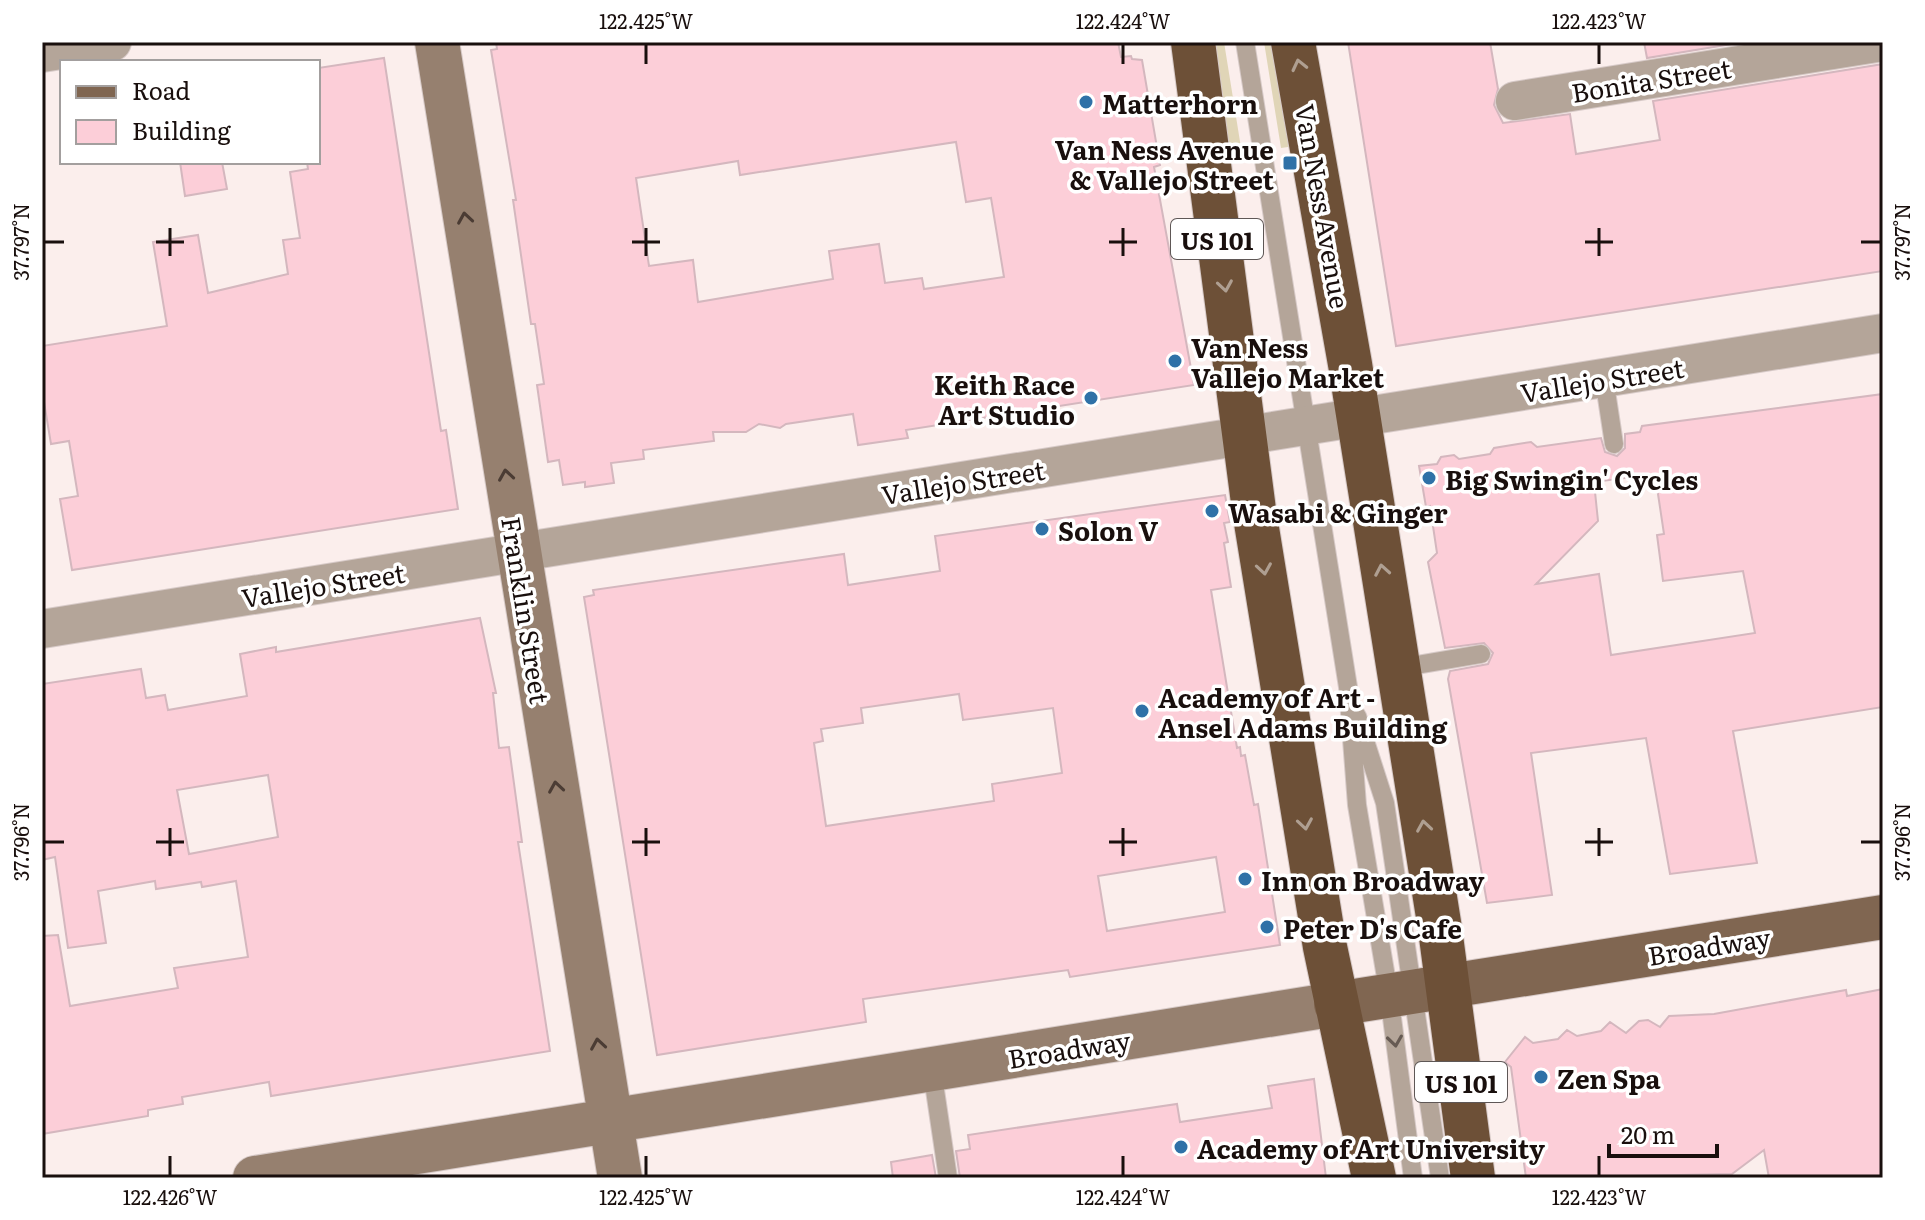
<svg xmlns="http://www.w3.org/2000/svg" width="1925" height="1220" viewBox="0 0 1925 1220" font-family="Literata,serif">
<rect width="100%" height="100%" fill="#fbeeec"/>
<path fill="#e0d5b7" d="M 1212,42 L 1224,42 L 1242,154 L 1228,157 Z
M 1264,42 L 1273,42 L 1295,146 L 1281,148 Z"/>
<path fill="#fcced8" stroke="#d4b7be" stroke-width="2" fill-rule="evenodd" d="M 496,42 L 1118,42 L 1121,57 L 1131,56 L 1132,59 L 1142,60 L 1160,165 L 1154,167 L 1194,385 L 906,430 L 908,438 L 858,445 L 853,414 L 786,424 L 780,428 L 759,424 L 746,432 L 713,432 L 714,441 L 643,450 L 644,459 L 611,463 L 614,483 L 585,487 L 585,482 L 563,485 L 559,460 L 548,462 L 537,385 L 544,384 L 535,324 L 531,324 L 513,200 L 516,200 L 491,50 L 497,49 ZM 956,142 L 966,202 L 991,198 L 1004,277 L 924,289 L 922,278 L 885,283 L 879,244 L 829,251 L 833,279 L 698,302 L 693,260 L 649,266 L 636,178 L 738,161 L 740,175 Z
M 1348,42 L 1490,42 L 1498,89 L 1494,105 L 1503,123 L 1570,114 L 1576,154 L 1660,140 L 1653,101 L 1883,64 L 1883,271 L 1396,346 Z
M 1644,42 L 1744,42 L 1647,58 Z
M 384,58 L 441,431 L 446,430 L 458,509 L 72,570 L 60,499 L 78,496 L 69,441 L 51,444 L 42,390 L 42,346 L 167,326 L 153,242 L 198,235 L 208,293 L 288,274 L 283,240 L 300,238 L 290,172 L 308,169 L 307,162 L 318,162 L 318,68 Z
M 180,162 L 222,162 L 227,189 L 185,196 Z
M 1883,394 L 1883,707 L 1733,731 L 1757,863 L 1670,874 L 1646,738 L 1531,753 L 1552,895 L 1487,903 L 1448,679 L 1450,671 L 1488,664 L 1493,653 L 1484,643 L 1445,648 L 1428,562 L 1437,553 L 1430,506 L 1426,507 L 1419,466 L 1437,464 L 1441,457 L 1454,455 L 1459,459 L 1490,454 L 1494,448 L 1518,444 L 1531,442 L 1537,447 L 1601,438 L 1605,452 L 1617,456 L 1625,448 L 1625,434 L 1640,432 L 1642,426 ZM 1655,474 L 1664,534 L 1657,535 L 1663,581 L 1743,571 L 1755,633 L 1611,655 L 1599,574 L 1536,584 L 1598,521 L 1594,482 Z
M 1225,495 L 1230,522 L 1224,523 L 1228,542 L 1224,543 L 1231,587 L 1211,590 L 1237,748 L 1240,747 L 1241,756 L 1245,755 L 1254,805 L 1258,804 L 1280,945 L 1070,977 L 1068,970 L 863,999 L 866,1022 L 657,1055 L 584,597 L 594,595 L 593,590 L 844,554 L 848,585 L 940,571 L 935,536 ZM 959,694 L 963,720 L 1053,708 L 1062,773 L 992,784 L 994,801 L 826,826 L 814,743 L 823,741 L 821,729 L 863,723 L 861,708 ZM 1216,857 L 1225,912 L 1107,931 L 1098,876 Z
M 480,618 L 496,693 L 493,693 L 499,748 L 509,747 L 522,842 L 518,842 L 550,1051 L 271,1096 L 269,1082 L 182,1097 L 183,1104 L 148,1110 L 148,1116 L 42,1134 L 42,936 L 58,935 L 70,1006 L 178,988 L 174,968 L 248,957 L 236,881 L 202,887 L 201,882 L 156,889 L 155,881 L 98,891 L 106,943 L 68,948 L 55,857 L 42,860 L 42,684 L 141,669 L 146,698 L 165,695 L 168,710 L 247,696 L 240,654 L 276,647 L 276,652 ZM 268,775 L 278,837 L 189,854 L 177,790 Z
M 1883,989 L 1883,1178 L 1769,1178 L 1764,1150 L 1732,1174 L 1526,1178 L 1511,1067 L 1505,1062 L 1525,1037 L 1533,1043 L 1558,1039 L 1567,1030 L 1577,1036 L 1601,1031 L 1610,1022 L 1626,1033 L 1639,1021 L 1648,1020 L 1660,1027 L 1669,1016 L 1714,1014 L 1846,990 L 1847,996 Z
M 1314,1079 L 1326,1178 L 960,1178 L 956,1151 L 970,1149 L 968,1135 L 1177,1104 L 1180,1122 L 1272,1108 L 1268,1086 Z
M 932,1155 L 936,1178 L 893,1178 L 891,1162 Z"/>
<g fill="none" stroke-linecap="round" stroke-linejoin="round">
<defs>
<path id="lane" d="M 1245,42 L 1348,687 L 1357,805 L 1389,995 L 1413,1178
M 1604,378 L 1614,444
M 1399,668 L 1481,654
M 1357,716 L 1385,803 L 1440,1178
M 932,1070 L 948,1178"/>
<path id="street" d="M 42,53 L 112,42
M 1515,101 L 1883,42
M 42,629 L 1883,333"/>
<path id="secondary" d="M 437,42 L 620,1178
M 255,1178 L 1336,1004"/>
<path id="primary" d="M 1336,1004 L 1883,917"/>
<path id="highway" d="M 1193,42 L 1254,510 L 1325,947 L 1374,1178
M 1293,42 L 1350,364 L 1440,929 L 1473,1178"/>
</defs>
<use href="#lane" stroke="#d7cac8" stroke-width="20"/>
<use href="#street" stroke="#d7cac8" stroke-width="40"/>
<use href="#secondary" stroke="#d7cac8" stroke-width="46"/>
<use href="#primary" stroke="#d7cac8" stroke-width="46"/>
<use href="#highway" stroke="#d7cac8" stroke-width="46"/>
<use href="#lane" stroke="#b4a599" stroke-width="18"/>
<use href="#street" stroke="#b4a599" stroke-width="38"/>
<use href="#secondary" stroke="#96806f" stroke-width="44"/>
<use href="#primary" stroke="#806651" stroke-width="44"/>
<use href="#highway" stroke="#6d5037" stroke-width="44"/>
</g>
<defs><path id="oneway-chevron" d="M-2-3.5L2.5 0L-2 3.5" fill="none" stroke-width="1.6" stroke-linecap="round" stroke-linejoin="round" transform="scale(2)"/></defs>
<g stroke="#af9f91">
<use href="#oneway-chevron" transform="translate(1299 65) rotate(-103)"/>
<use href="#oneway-chevron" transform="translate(1225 286) rotate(81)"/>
<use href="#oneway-chevron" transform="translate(1264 569) rotate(81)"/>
<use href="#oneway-chevron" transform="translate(1382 570) rotate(-100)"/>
<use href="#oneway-chevron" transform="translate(1305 824) rotate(81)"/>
<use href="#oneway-chevron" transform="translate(1424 826) rotate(-99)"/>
</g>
<g stroke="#4b3c34">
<use href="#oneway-chevron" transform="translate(465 218) rotate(-99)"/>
<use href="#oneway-chevron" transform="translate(506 475) rotate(-99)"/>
<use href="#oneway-chevron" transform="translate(556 787) rotate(-99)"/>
<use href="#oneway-chevron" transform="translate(598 1044) rotate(-99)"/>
</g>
<use stroke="#665a53" href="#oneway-chevron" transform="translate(1395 1041) rotate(82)"/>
<path fill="none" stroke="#190f0d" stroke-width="3" d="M 646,44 L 646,64M 1123,44 L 1123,64M 1599,44 L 1599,64M 170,228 L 170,256M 646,228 L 646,256M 1123,228 L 1123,256M 1599,228 L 1599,256M 44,242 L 64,242M 156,242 L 184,242M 632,242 L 660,242M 1109,242 L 1137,242M 1585,242 L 1613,242M 1861,242 L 1881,242M 170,828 L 170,856M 646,828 L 646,856M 1123,828 L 1123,856M 1599,828 L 1599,856M 44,842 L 64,842M 156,842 L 184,842M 632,842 L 660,842M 1109,842 L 1137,842M 1585,842 L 1613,842M 1861,842 L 1881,842M 170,1156 L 170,1176M 646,1156 L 646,1176M 1123,1156 L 1123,1176M 1599,1156 L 1599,1176"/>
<g fill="#2f71a7" stroke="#fff" stroke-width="3">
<circle cx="1086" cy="102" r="8"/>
<rect x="1282" y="155" width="16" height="16" rx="4"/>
<circle cx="1175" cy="361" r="8"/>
<circle cx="1091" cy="398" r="8"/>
<circle cx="1429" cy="478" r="8"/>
<circle cx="1212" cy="511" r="8"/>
<circle cx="1042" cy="529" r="8"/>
<circle cx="1142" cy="711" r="8"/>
<circle cx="1245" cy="879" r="8"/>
<circle cx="1267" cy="927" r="8"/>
<circle cx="1541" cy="1077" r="8"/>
<circle cx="1181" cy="1147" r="8"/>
</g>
<g text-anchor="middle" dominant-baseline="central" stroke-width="7" stroke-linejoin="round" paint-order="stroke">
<g fill="#fff" stroke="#5e5756" stroke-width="2">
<rect x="1171" y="219" width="92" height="40" rx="6"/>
<rect x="1415" y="1062" width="92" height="40" rx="6"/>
</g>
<g font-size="24" font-weight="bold" fill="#190f0d">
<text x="1217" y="239">US 101</text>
<text x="1461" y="1082">US 101</text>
</g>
<g font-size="26" fill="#190f0d" stroke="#fff">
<text transform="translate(1651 79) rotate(-9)">Bonita Street</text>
<text transform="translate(1324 206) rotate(80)">Van Ness Avenue</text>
<text transform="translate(1602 379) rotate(-9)">Vallejo Street</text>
<text transform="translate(963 481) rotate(-9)">Vallejo Street</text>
<text transform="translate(323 584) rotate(-9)">Vallejo Street</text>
<text transform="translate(527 610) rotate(81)">Franklin Street</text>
<text transform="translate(1709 945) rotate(-9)">Broadway</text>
<text transform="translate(1069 1048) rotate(-9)">Broadway</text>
</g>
<g font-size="26" font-weight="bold" fill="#190f0d" stroke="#fff" text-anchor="start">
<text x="1102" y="102">Matterhorn</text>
<text x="1274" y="148" text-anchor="end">Van Ness Avenue<tspan x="1274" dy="30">&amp; Vallejo Street</tspan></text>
<text x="1191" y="346">Van Ness<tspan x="1191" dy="30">Vallejo Market</tspan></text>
<text x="1075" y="383" text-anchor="end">Keith Race<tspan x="1075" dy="30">Art Studio</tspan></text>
<text x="1445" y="478">Big Swingin' Cycles</text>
<text x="1228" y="511">Wasabi &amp; Ginger</text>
<text x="1058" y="529">Solon V</text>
<text x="1158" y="696">Academy of Art -<tspan x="1158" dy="30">Ansel Adams Building</tspan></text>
<text x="1261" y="879">Inn on Broadway</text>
<text x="1283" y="927">Peter D's Cafe</text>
<text x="1557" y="1077">Zen Spa</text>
<text x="1197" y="1147">Academy of Art University</text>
</g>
</g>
<rect width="1925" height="1220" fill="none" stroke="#ffffff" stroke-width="88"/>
<rect x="60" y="60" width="260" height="104" fill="#ffffff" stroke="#a39f9e" stroke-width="2"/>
<rect x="76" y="86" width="40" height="12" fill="#806651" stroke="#a39f9e" stroke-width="2"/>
<text x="132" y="100" font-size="24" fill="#190f0d">Road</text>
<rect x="76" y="120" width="40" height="24" fill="#fcced8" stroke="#a39f9e" stroke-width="2"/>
<text x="132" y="140" font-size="24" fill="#190f0d">Building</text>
<path d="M1609 1144v12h108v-12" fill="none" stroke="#190f0d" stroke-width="4"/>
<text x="1621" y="1144" font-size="24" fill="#190f0d" stroke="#ffffff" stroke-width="6" paint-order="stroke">20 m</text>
<rect x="44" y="44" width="1837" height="1132" fill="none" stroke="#190f0d" stroke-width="3"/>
<g font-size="20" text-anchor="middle" fill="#190f0d">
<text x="646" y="29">122.425°W</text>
<text x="1123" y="29">122.424°W</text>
<text x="1599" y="29">122.423°W</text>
<text transform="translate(22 242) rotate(-90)" y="7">37.797°N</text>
<text transform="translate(1903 242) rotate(-90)" y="7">37.797°N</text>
<text transform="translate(22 842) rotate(-90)" y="7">37.796°N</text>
<text transform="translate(1903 842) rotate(-90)" y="7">37.796°N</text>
<text x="170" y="1205">122.426°W</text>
<text x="646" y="1205">122.425°W</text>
<text x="1123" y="1205">122.424°W</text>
<text x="1599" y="1205">122.423°W</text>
</g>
</svg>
